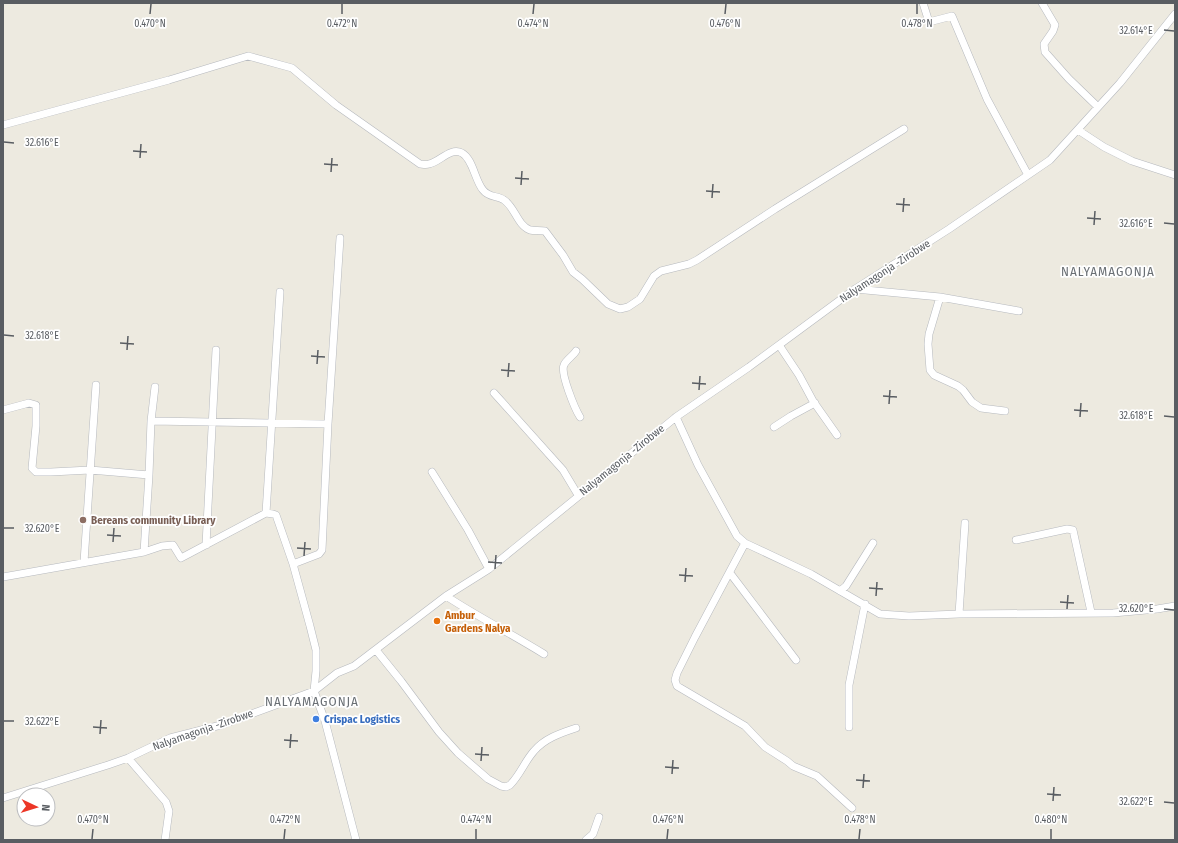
<svg xmlns="http://www.w3.org/2000/svg" width="1178" height="843" viewBox="0 0 1178 843" font-family="'Fira Sans Condensed',sans-serif">
<rect width="100%" height="100%" fill="#edeae0"/>
<g fill="none" stroke-linecap="round" stroke-linejoin="round">
<defs>
<path id="minor" d="M 923,3 L 929,22 L 952,16 L 987,99 L 1028,175
M 1042,3 L 1055,25 L 1053,31 L 1044,44 L 1045,52 L 1069,79 L 1098,107
M 3,125 L 169,80 L 248,56 L 292,68 L 336,105 L 420,164 C 422,164 426,165 429,164 C 440,162 450,147 462,153 C 473,159 475,181 483,190 C 489,198 497,195 504,200 C 515,207 517,225 530,230 C 534,231 540,230 545,231 L 563,255 L 573,272 L 582,279 L 608,304 L 620,309 L 628,307 L 640,299 L 654,276 L 661,271 L 689,264 L 697,260 L 775,209 L 904,129
M 1078,130 L 1104,147 L 1132,161 L 1175,175
M 855,289 L 940,297 L 1019,311
M 940,297 L 929,334 L 928,344 L 930,370 L 934,375 L 958,386 L 963,390 L 972,402 L 981,408 L 1005,411
M 779,345 L 799,375 L 813,401 L 837,435
M 576,351 C 573,356 566,360 564,365 C 560,373 575,409 580,417
M 494,393 L 563,470 L 578,495
M 3,410 L 29,403 L 36,405 L 36,426 L 32,468 L 36,472 L 51,472 L 90,470 L 149,475
M 676,417 L 698,465 L 737,536 L 745,543 L 811,574 L 880,614 L 909,616 L 959,614 L 1113,613 L 1157,609 L 1175,606
M 151,421 L 328,424
M 774,427 L 791,416 L 815,403
M 432,472 L 468,530 L 489,569
M 266,513 C 270,439 276,366 280,292
M 1016,540 L 1067,529 L 1073,530 L 1091,612
M 745,543 L 695,637 L 677,673 L 675,680 L 677,686 L 745,726 L 765,747 L 787,761 L 793,766 L 817,776 L 852,808
M 206,545 L 216,350
M 144,552 L 149,475 L 151,421 L 155,387
M 84,562 L 96,385
M 293,564 L 319,554 L 322,550 L 328,424 L 340,238
M 730,573 L 796,660
M 3,577 L 144,552 L 162,546 L 173,545 L 181,558 L 266,513 L 273,514 L 276,515 L 293,564 L 310,626 L 316,650 L 316,671 L 314,691 L 325,721 L 356,840
M 840,591 L 846,586 L 873,543
M 446,596 C 478,617 512,634 544,654
M 959,614 L 965,523
M 376,650 L 401,681 L 439,732 L 458,753 L 488,779 L 501,786 L 506,787 L 510,785 C 520,775 525,761 534,751 C 545,738 561,733 576,728
M 849,727 L 849,685 L 865,604
M 128,758 L 166,802 L 169,811 L 165,840
M 3,798 L 108,765 L 128,758 L 170,738 L 221,725 L 314,691 L 337,673 L 354,666 L 446,596 L 489,569 L 676,417 L 749,367 L 855,289 L 949,229 L 1050,160 L 1120,83 L 1175,14
M 586,840 L 593,834 L 599,817"/>
</defs>
<use href="#minor" stroke="#b6b9be" stroke-width="8"/>
<use href="#minor" stroke="#fff" stroke-width="7"/>
</g>
<path fill="none" stroke="#595d62" stroke-width="1.5" d="M 150,14 L 151,4M 342,14 L 342,4M 533,14 L 534,4M 725,14 L 726,4M 917,14 L 917,4M 1164,30 L 1174,31M 4,142 L 14,143M 133,151 L 147,152M 140,158 L 141,144M 324,164 L 338,165M 331,172 L 332,158M 515,178 L 529,179M 521,185 L 522,171M 706,191 L 720,192M 712,198 L 713,184M 896,204 L 910,205M 903,212 L 904,198M 1087,218 L 1101,219M 1164,223 L 1174,224M 1094,225 L 1095,211M 4,335 L 14,336M 120,343 L 134,344M 127,350 L 128,336M 311,356 L 325,357M 317,364 L 318,350M 501,370 L 515,371M 508,377 L 509,363M 692,383 L 706,384M 699,390 L 700,376M 883,396 L 897,397M 889,404 L 890,390M 1074,410 L 1088,411M 1164,416 L 1174,417M 1080,417 L 1081,403M 4,528 L 14,528M 107,535 L 121,536M 113,542 L 114,528M 297,548 L 311,549M 304,556 L 305,542M 488,562 L 502,563M 495,569 L 496,555M 679,575 L 693,576M 685,582 L 686,568M 869,588 L 883,589M 876,596 L 877,582M 1060,602 L 1074,603M 1067,609 L 1068,595M 1164,609 L 1174,610M 4,721 L 14,721M 93,727 L 107,728M 100,734 L 101,720M 284,740 L 298,741M 290,748 L 291,734M 475,754 L 489,755M 481,761 L 482,747M 665,767 L 679,768M 672,774 L 673,760M 856,780 L 870,781M 863,788 L 864,774M 1047,794 L 1061,795M 1053,801 L 1054,787M 1164,802 L 1174,803M 92,839 L 93,829M 284,839 L 285,829M 476,839 L 476,829M 667,839 L 668,829M 859,839 L 860,829M 1051,839 L 1051,829"/>
<circle fill="#8d6e63" stroke="#fff" stroke-width="1.5" cx="83" cy="520" r="4"/>
<circle fill="#e8710a" stroke="#fff" stroke-width="1.5" cx="437" cy="621" r="4"/>
<circle fill="#3f7fe0" stroke="#fff" stroke-width="1.5" cx="316" cy="719" r="4"/>
<g text-anchor="middle" dominant-baseline="central" stroke-width="3.5" stroke-linejoin="round" paint-order="stroke">
<g font-size="11" fill="#595d62" stroke="#fff">
<text transform="translate(885 271) rotate(-33)">Nalyamagonja -Zirobwe</text>
<text transform="translate(622 460) rotate(-39)">Nalyamagonja -Zirobwe</text>
<text transform="translate(203 730) rotate(-19)">Nalyamagonja -Zirobwe</text>
</g>
<g font-size="11" font-weight="bold" fill="#785e54" stroke="#fff" text-anchor="start">
<text x="91" y="520">Bereans community Library</text>
</g>
<g font-size="11" font-weight="bold" fill="#c56008" stroke="#fff" text-anchor="start">
<text x="445" y="615">Ambur<tspan x="445" dy="13">Gardens Nalya</tspan></text>
</g>
<g font-size="11" font-weight="bold" fill="#366cbe" stroke="#fff" text-anchor="start">
<text x="324" y="719">Crispac Logistics</text>
</g>
<g font-size="13" letter-spacing="1" fill="#6a6f74" stroke="#fff">
<text x="1108" y="271">NALYAMAGONJA</text>
<text x="312" y="701">NALYAMAGONJA</text>
</g>
</g>
<g font-size="10" text-anchor="middle" fill="#595d62" stroke="#fff" stroke-width="3.5" stroke-linejoin="round" paint-order="stroke">
<text x="150" y="27">0.470°N</text>
<text x="342" y="27">0.472°N</text>
<text x="533" y="27">0.474°N</text>
<text x="725" y="27">0.476°N</text>
<text x="917" y="27">0.478°N</text>
<text x="1136" y="34">32.614°E</text>
<text x="42" y="146">32.616°E</text>
<text x="1136" y="227">32.616°E</text>
<text x="42" y="339">32.618°E</text>
<text x="1136" y="419">32.618°E</text>
<text x="42" y="532">32.620°E</text>
<text x="1136" y="612">32.620°E</text>
<text x="42" y="725">32.622°E</text>
<text x="1136" y="805">32.622°E</text>
<text x="93" y="823">0.470°N</text>
<text x="285" y="823">0.472°N</text>
<text x="476" y="823">0.474°N</text>
<text x="668" y="823">0.476°N</text>
<text x="860" y="823">0.478°N</text>
<text x="1051" y="823">0.480°N</text>
</g>
<rect width="1178" height="843" fill="none" stroke="#595d62" stroke-width="8"/>
<g transform="translate(36 807) rotate(94)"><circle r="19" fill="#ffffff" stroke="#bdbec0"/>
<path d="M0-3L7 15L0 10L-7 15Z" fill="#ec3727"/>
<text y="-6" font-size="11" font-weight="bold" text-anchor="middle" fill="#595d62">N</text>
</g>
</svg>
